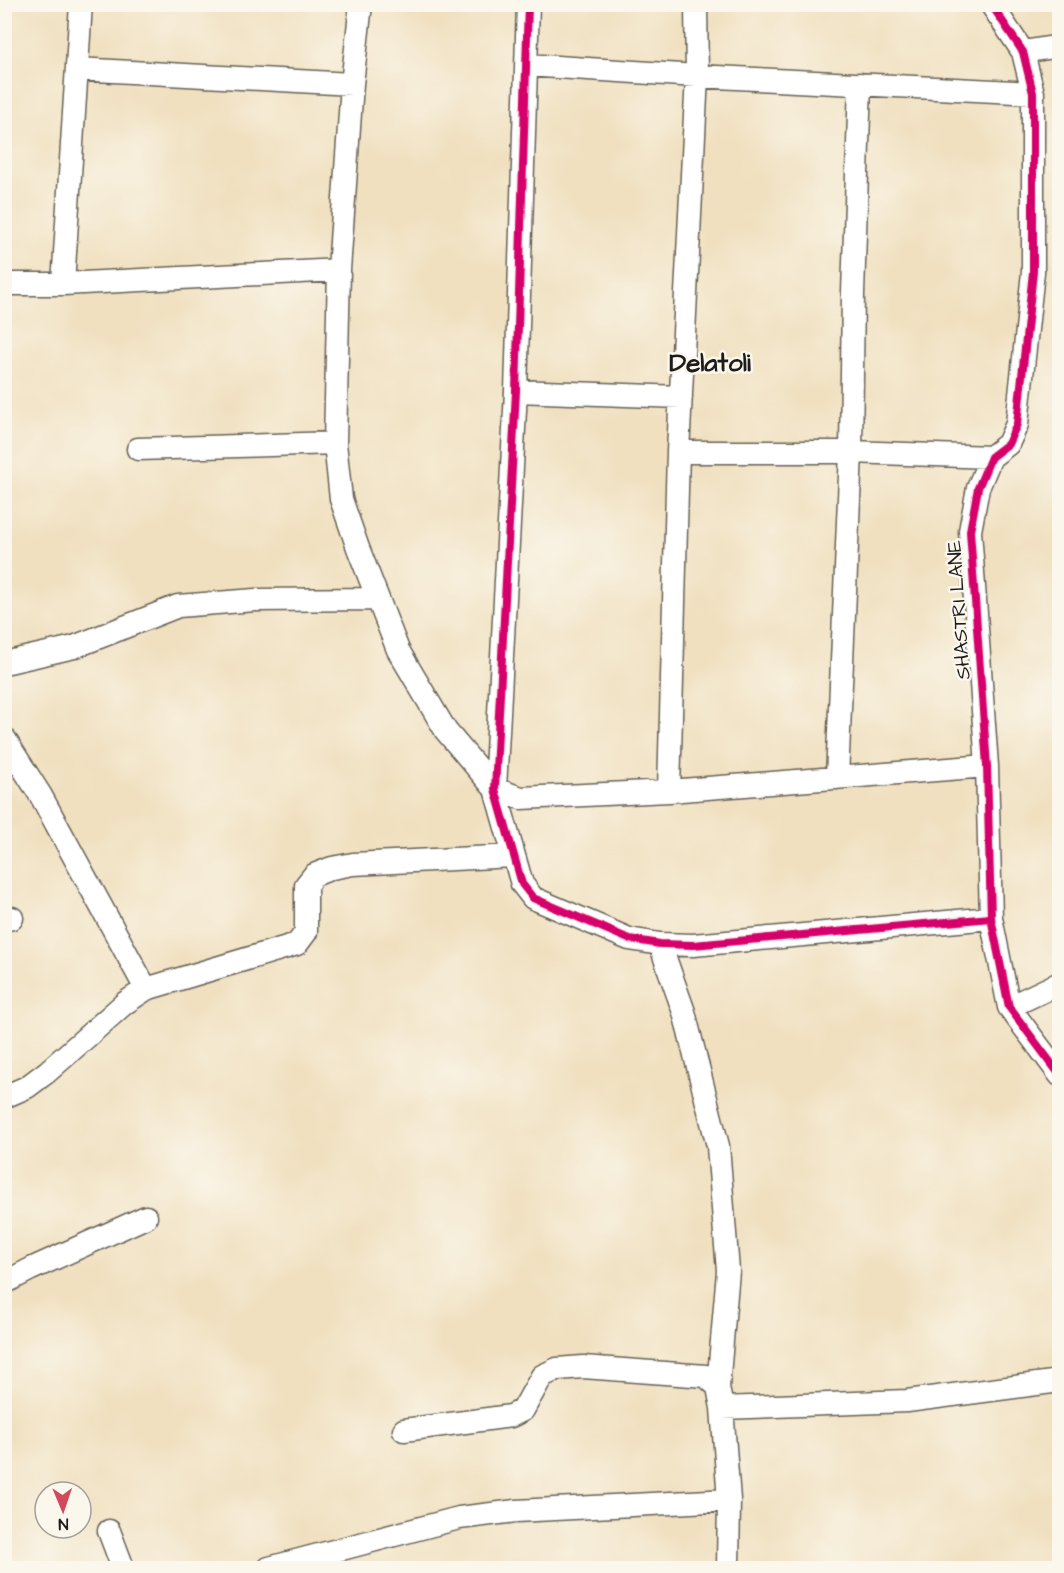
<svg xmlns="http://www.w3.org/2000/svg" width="1064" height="1573" viewBox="0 0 1064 1573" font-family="'Architects Daughter',sans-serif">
<rect width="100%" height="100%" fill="#fbf7ec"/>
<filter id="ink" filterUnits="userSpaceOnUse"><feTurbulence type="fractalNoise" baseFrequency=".0167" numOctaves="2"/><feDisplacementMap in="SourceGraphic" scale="12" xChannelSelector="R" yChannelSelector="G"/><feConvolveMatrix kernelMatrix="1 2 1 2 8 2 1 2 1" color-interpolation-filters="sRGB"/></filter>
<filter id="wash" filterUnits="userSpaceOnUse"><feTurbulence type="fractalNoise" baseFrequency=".008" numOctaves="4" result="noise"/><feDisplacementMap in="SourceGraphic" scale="24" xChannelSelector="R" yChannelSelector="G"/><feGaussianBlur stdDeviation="1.35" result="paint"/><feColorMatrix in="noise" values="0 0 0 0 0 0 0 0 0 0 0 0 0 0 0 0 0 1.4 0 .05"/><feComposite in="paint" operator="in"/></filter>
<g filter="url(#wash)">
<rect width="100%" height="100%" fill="#f0e0c0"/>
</g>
<g filter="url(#ink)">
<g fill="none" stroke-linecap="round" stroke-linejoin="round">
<defs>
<path id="minor" d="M 361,4 L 352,84 L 339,270 L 335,443 L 341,499 L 358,548 L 398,650 L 446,731 L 495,789 L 521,798 L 669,791 L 987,766
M 528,4 L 516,391 L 495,789 L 522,884 L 533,898 L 629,939 L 660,944 L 693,945 L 991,918
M 991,4 L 1023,52 L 1033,93 L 1033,272 L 1017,424 L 1008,444 L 991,457 L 978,488 L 970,531 L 987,766 L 991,918 L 1009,1007 L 1060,1075
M 1023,52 L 1060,46
M 526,65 L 697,76 L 1033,93
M 77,69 L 352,84
M 4,284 L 63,284 L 339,270
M 63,284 L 81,4
M 516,391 L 681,397
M 138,449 L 335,443
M 678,452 L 851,452 L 991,457
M 4,663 L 74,647 L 178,606 L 255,600 L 377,599
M 4,738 L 41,796 L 146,989
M 837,778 L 851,452 L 853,293 L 860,84
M 669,791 L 678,452 L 697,76 L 696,4
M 4,920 L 12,918
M 660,944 L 684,1012 L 718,1146 L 728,1271 L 718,1387
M 1009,1007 L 1060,983
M 4,1097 L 27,1087 L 47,1072 L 125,1003 L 146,989 L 297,944 L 306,932 L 306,885 L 314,875 L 332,868 L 353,864 L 514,856
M 4,1283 L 31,1269 L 146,1217
M 722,1408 L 907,1401 L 1060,1381
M 404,1430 L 511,1416 L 523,1410 L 542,1376 L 557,1369 L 583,1367 L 706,1376 L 718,1387 L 722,1408 L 729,1500 L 728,1568
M 109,1531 L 123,1568
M 269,1568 L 459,1518 L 516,1511 L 729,1500"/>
</defs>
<use href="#minor" stroke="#666155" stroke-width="25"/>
<use href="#minor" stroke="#fff" stroke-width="22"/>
<defs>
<path id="cycleway" d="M 528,4 L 516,391 L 495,789 L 522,884 L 533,898 L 629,939 L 660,944 L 693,945 L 991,918
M 991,4 L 1023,52 L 1033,93 L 1033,272 L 1017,424 L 1008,444 L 991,457 L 978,488 L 970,531 L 987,766 L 991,918 L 1009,1007 L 1060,1075"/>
</defs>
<use href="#cycleway" stroke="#fbf7ec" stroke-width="11"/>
<use href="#cycleway" stroke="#d6006c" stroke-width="8"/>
</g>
</g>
<g text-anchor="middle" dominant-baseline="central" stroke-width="5" stroke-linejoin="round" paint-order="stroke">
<g font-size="20" fill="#1c1c1c" stroke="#fbf7ec">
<text transform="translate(959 610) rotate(-94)">SHASTRI LANE</text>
</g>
<g font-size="26" font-weight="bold" fill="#1c1c1c" stroke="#fbf7ec">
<text x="710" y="363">Delatoli</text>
</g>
</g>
<rect width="1064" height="1573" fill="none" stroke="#fbf7ec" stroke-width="24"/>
<g transform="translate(63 1510) rotate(178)"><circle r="28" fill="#fbf7ec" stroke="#a29f99" stroke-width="1.5"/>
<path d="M0-4.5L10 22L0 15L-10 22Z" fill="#d1495b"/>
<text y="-9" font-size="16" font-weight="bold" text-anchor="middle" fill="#1c1c1c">N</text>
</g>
</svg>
